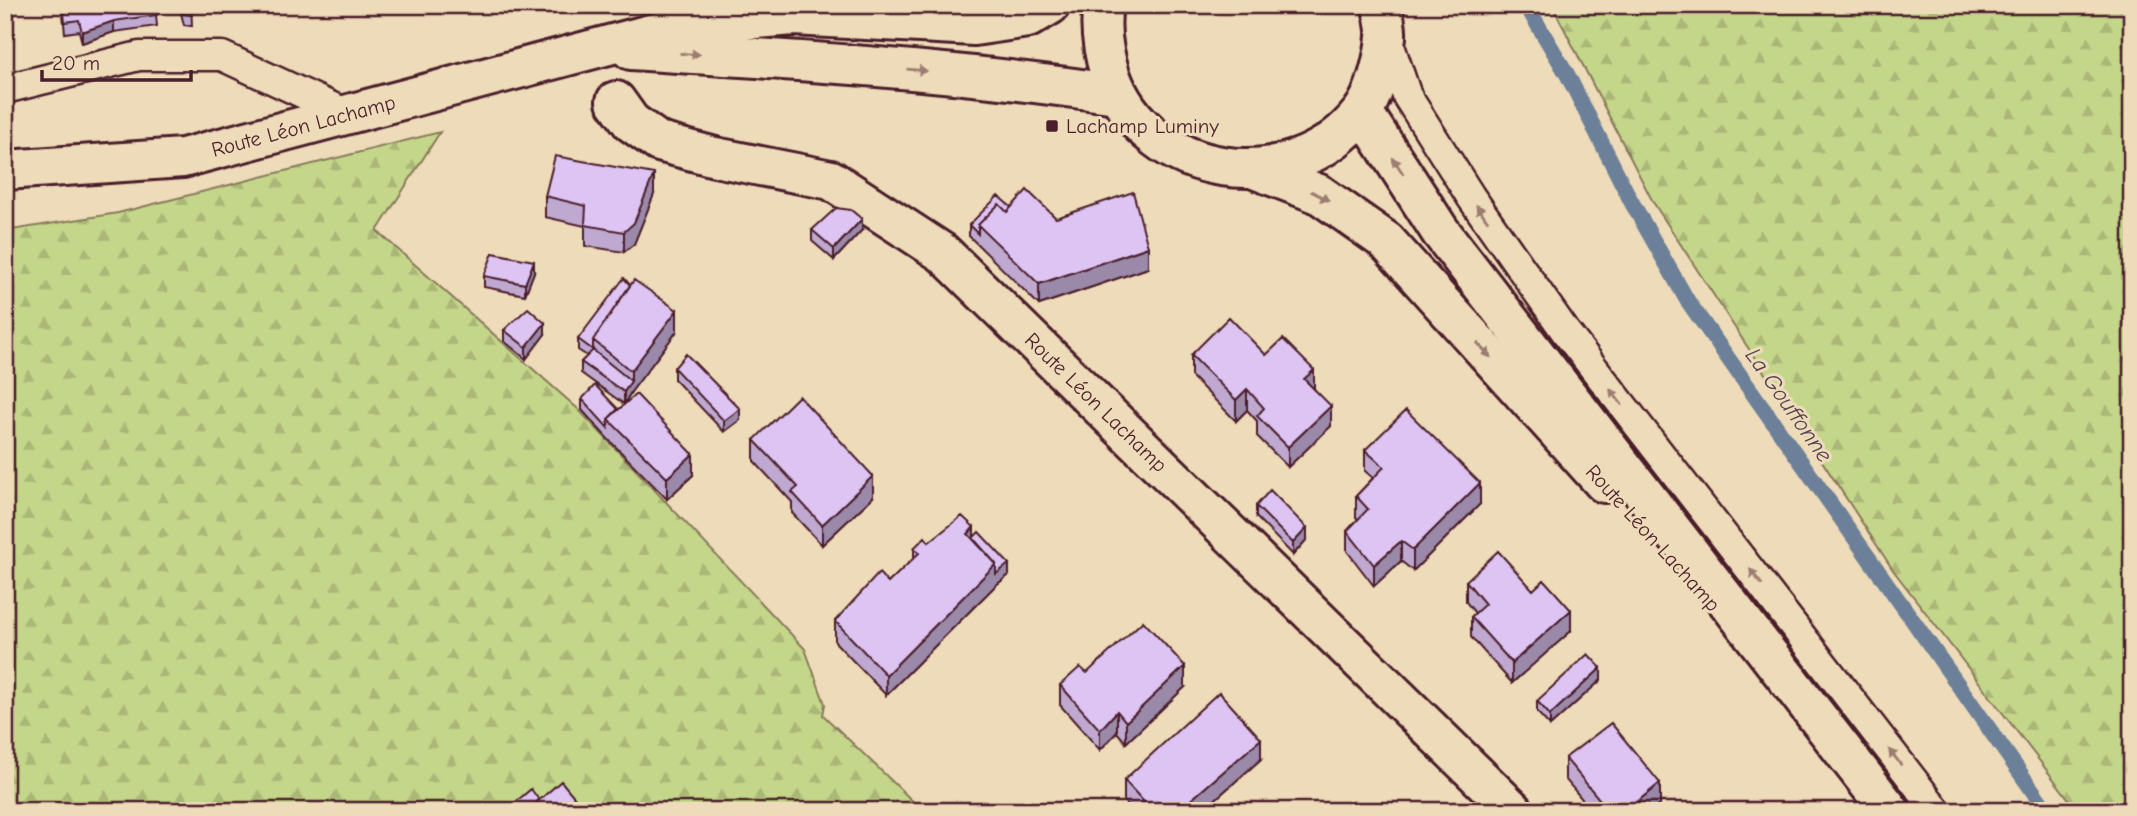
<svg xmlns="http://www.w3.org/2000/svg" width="2137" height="816" viewBox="0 0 2137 816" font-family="'Comic Neue',sans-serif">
<defs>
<pattern id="forest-firs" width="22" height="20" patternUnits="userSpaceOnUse" patternTransform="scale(1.75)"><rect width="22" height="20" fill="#c4d68a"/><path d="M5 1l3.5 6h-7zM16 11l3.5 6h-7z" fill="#aab777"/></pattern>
</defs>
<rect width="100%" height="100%" fill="#eedbb9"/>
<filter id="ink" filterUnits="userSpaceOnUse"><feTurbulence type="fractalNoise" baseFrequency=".0143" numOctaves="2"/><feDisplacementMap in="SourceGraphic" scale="14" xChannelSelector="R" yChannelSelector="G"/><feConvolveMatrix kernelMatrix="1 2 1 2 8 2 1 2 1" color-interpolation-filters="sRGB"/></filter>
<g filter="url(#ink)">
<path fill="url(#forest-firs)" stroke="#877a5a" stroke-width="2" d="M 1552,5 L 2132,5 L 2132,811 L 2078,811 L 1893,570 L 1653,202 Z
M 440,132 L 377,231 L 578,409 L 805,649 L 825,704 L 823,715 L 923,811 L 5,811 L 5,231 L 118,213 Z"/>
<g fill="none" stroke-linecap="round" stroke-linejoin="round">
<path stroke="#6c8199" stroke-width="16" d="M 1526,5 L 1567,74 L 1631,201 L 1687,300 L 2047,811"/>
<defs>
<path id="service" d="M 1387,37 L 1407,96 L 1471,197 L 1565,331 L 1937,811
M 5,89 L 139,56 L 222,56 L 347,114"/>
<g id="minor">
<path id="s1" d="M 616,101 L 631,122 L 659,142 L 715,157 L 831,180 L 943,253 L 1514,811"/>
</g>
<g id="primary">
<path d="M 1103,5 C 1099,28 1103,52 1110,74 C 1146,180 1292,201 1361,113 C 1375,96 1384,59 1386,37 C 1387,27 1383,15 1382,5"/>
<path d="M 631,50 C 794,60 956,70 1117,94"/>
<path d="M 1363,112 L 1440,231 L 1890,811"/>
<path id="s2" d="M 5,170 L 183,158 L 684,25 L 794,16 L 974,26 L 1028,18 L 1050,5"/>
<path d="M 1257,170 L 1319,194 L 1386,241 L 1604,483"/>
</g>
</defs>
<use href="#service" stroke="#4a1f2b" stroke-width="33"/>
<use href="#minor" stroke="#4a1f2b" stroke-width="44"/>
<use href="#primary" stroke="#4a1f2b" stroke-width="44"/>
<use href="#service" stroke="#eedbb9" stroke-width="28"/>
<use href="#minor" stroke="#eedbb9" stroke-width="38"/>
<use href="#primary" stroke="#eedbb9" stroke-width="38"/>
</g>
<path fill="#bfa9d1" stroke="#4a1f2b" stroke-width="2" d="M 62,5 L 155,5 L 157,26 L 114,32 L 82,43 L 79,31 L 65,33 Z
M 179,5 L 191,5 L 192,26 L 184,25 Z
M 654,194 L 634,244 L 624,252 L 585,246 L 585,226 L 545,217 L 545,196 Z
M 1011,207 L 1056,218 L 1148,268 L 1039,305 L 969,236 L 969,225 Z
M 812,230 L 862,230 L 834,260 L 812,241 Z
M 534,272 L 525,295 L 484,287 L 484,276 Z
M 630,285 L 677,331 L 631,392 L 624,404 L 581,373 L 581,362 L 587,356 L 578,350 L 578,339 Z
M 504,330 L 545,334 L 526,359 L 504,341 Z
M 1191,355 L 1266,355 L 1314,388 L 1331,426 L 1288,467 L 1257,436 L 1257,421 L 1247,410 L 1236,421 L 1191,376 Z
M 674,368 L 740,420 L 724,432 L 674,379 Z
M 582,399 L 618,409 L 693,475 L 667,499 L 608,439 L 582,410 Z
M 754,440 L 873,497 L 822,545 L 792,513 L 792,502 L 754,461 Z
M 1365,450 L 1480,504 L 1413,571 L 1401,561 L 1374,586 L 1347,551 L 1347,531 L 1358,519 L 1356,517 L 1356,496 L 1373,478 L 1365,471 Z
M 1256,506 L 1307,539 L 1293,555 L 1256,517 Z
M 974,536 L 1009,575 L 996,585 L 886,695 L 835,642 L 835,621 L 888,583 L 914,559 L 914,548 Z
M 1466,581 L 1533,590 L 1571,631 L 1512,683 L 1471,637 L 1471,617 L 1475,613 L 1466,602 Z
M 1601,680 L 1550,726 L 1537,712 L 1537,701 Z
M 1060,685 L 1185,687 L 1126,743 L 1117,732 L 1100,750 L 1060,705 Z
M 1565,758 L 1660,804 L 1651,811 L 1592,811 L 1565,779 Z
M 1261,759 L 1202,811 L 1133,811 L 1124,801 L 1124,780 Z"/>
<path fill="#9b89aa" stroke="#4a1f2b" stroke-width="2" d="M 114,21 L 114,32 L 82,43 L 82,32 Z
M 654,174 L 654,194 L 634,244 L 624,252 L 624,232 Z
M 862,219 L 862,230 L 834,260 L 834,249 Z
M 1148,247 L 1148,268 L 1039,305 L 1039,284 Z
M 534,261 L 534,272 L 525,295 L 525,284 Z
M 677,310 L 677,331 L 631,392 L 624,404 L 624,392 L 631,381 L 631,371 Z
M 545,323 L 545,334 L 526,359 L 526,347 Z
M 1314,370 L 1314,390 L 1304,379 Z
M 1247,389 L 1247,410 L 1236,421 L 1236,400 Z
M 1331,406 L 1331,426 L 1288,467 L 1288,447 Z
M 740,409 L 740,420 L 724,432 L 724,421 Z
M 693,454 L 693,475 L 667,499 L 667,478 Z
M 873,476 L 873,497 L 822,545 L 822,525 Z
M 1480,483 L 1480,504 L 1413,571 L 1413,550 Z
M 974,527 L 974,547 L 968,534 Z
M 1307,528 L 1307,539 L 1293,555 L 1293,543 Z
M 1401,541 L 1401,561 L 1374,586 L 1374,565 Z
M 996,564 L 1009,564 L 1009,575 L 996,585 L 886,695 L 886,675 Z
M 1571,610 L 1571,631 L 1512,683 L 1512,663 Z
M 1185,666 L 1185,687 L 1126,743 L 1126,722 Z
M 1601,668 L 1601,680 L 1550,726 L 1550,715 Z
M 1117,711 L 1117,732 L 1100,750 L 1100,730 Z
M 1261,739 L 1261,759 L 1202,811 L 1178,811 Z
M 1660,783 L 1660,804 L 1651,811 L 1626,811 Z"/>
<path fill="#dec4f3" stroke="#4a1f2b" stroke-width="2" d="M 63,5 L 155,5 L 157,15 L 114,21 L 82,32 L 79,20 L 65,22 Z
M 182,5 L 191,5 L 192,15 L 184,14 Z
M 555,156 L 654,174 L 634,223 L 624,232 L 585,225 L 586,206 L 545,196 Z
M 1027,190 L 1056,218 L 1133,192 L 1148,247 L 1039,284 L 978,225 L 999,204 L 1007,212 Z
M 998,196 L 1011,207 L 1007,212 L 999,204 L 978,225 L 978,234 L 969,225 Z
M 836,208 L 851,210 L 862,219 L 834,249 L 812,230 Z
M 493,253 L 534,261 L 525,284 L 484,276 Z
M 624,278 L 630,285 L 593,340 L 593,350 L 578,339 Z
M 634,280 L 677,310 L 631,371 L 593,340 Z
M 528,308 L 545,323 L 526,347 L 504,330 Z
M 1229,317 L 1266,355 L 1283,339 L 1314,370 L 1304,379 L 1331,406 L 1288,447 L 1257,416 L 1264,408 L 1247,389 L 1236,400 L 1191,355 Z
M 593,350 L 631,381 L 624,392 L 581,362 Z
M 686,354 L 740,409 L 724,421 L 674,368 Z
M 595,385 L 618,409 L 608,419 L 608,428 L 582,399 Z
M 636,394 L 693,454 L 667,478 L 608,419 Z
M 799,396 L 873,476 L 822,525 L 792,492 L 798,487 L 754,440 Z
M 1406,410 L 1480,483 L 1413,550 L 1401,541 L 1374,565 L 1347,531 L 1368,509 L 1356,496 L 1384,467 L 1365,450 Z
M 1270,490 L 1307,528 L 1293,543 L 1256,506 Z
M 962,516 L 974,527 L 968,534 L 996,564 L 886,675 L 835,621 L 879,573 L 888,583 L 919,553 L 914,548 L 925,537 L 929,542 Z
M 979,532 L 1009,564 L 996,574 L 996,564 L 973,538 Z
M 1498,551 L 1533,590 L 1544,580 L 1571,610 L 1512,663 L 1471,617 L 1485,604 L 1466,581 Z
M 1143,621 L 1185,666 L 1126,722 L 1117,711 L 1100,730 L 1060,685 L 1080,667 L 1087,673 Z
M 1588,654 L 1601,668 L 1550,715 L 1537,701 Z
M 1219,692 L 1261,739 L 1178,811 L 1152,811 L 1124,780 Z
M 1611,723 L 1660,783 L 1626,811 L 1609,811 L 1565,758 Z
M 561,781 L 586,811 L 527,811 Z
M 531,789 L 539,800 L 527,811 L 505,811 Z
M 1724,805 L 1729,811 L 1718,811 Z"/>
<defs><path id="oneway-solid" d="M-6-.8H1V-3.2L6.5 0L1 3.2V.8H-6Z" transform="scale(1.75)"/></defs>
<g fill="#9c7d72">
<use href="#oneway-solid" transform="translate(690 54) rotate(3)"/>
<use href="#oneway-solid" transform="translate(917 70) rotate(5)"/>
<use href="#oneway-solid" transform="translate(1398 166) rotate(-123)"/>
<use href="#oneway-solid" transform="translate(1320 196) rotate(28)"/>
<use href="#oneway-solid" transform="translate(1482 213) rotate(-125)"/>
<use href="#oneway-solid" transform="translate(1484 350) rotate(48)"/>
<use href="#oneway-solid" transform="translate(1616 397) rotate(-128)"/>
<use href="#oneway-solid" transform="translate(1756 577) rotate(-128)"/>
<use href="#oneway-solid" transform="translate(1895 757) rotate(-128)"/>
</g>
</g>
<rect fill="#4a1f2b" stroke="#eedbb9" stroke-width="2.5" x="1045" y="119" width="14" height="14" rx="3.5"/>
<g text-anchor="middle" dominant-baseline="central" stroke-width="6" stroke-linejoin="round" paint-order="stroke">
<g font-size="21" fill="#4a1f2b" stroke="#eedbb9">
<text stroke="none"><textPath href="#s2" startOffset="303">Route Léon Lachamp</textPath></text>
<text stroke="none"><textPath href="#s1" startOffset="584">Route Léon Lachamp</textPath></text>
<text transform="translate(1653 538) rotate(48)">Route Léon Lachamp</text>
</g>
<g font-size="21" fill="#4a1f2b" stroke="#eedbb9" text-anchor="start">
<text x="1066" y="126">Lachamp Luminy</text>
</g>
<g font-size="23" font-style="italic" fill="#554050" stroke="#eedbb9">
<text transform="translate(1789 405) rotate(55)">La Gouffonne</text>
</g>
</g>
<rect width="2137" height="816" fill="none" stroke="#eedbb9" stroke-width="28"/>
<rect x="14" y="14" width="2109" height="788" fill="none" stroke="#4a1f2b" stroke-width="2.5" filter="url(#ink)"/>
<path d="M42 70v10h149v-10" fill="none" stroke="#4a1f2b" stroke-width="3.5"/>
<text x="52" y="70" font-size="21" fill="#4a1f2b" stroke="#eedbb9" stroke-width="5" paint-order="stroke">20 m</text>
</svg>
